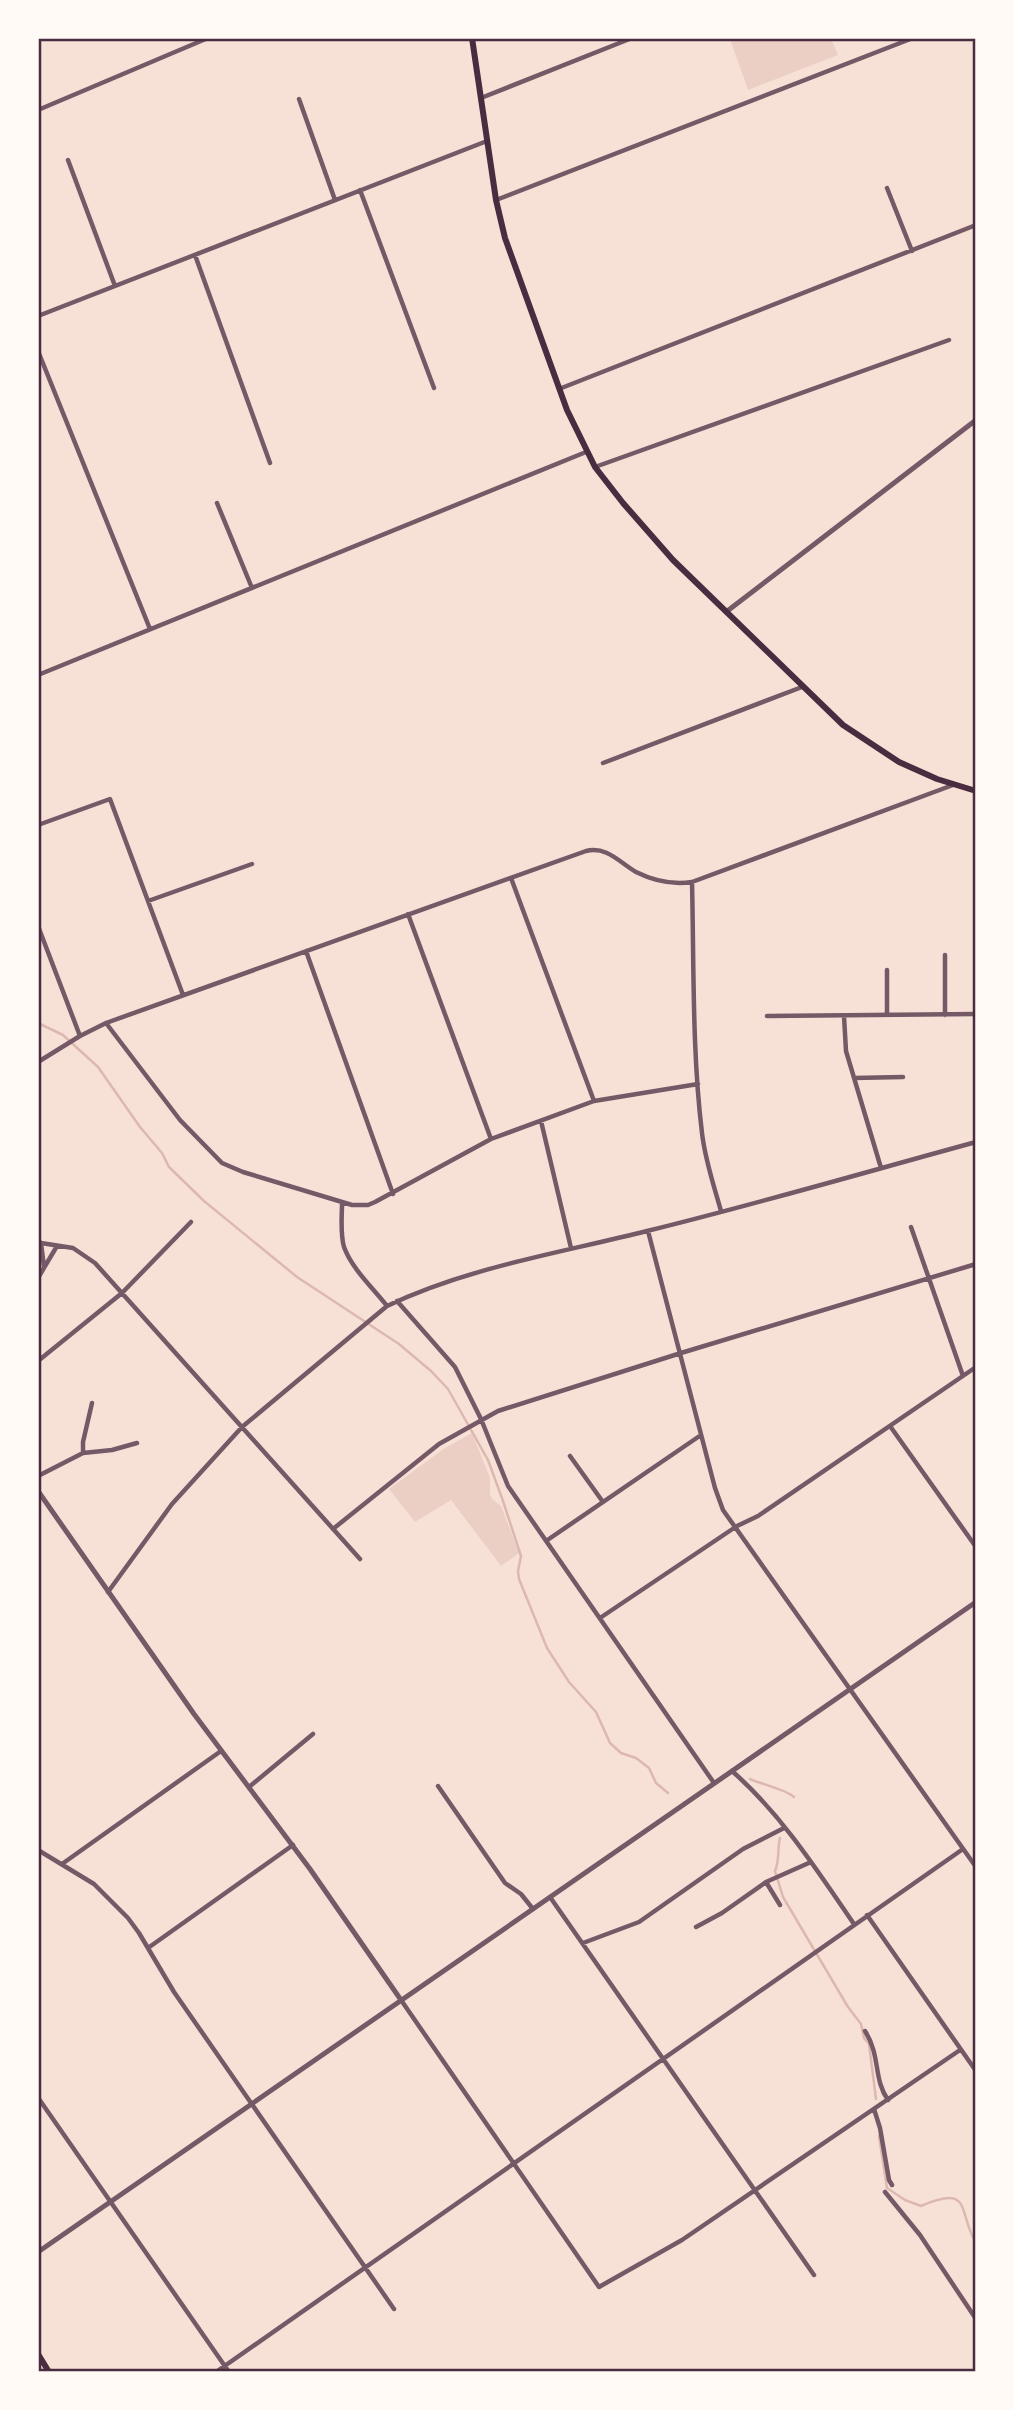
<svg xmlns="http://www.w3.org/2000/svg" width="1014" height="2410" viewBox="0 0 1014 2410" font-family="'Golos Text',sans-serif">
<rect width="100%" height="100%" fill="#f7e1d7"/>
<path fill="#ebcfc5" d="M 730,39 L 831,39 L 838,55 L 748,90 Z
M 472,1433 L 490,1478 L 490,1494 L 492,1499 L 501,1506 L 519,1553 L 501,1566 L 451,1500 L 415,1522 L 389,1489 L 445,1448 Z"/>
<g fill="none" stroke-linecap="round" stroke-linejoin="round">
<path stroke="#dcb8b0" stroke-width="2.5" d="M 38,1023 L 63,1035 L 98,1067 L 140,1127 L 162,1153 L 169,1167 L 204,1201 L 297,1277 L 399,1344 L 431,1371 L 448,1389 L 488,1460 L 503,1501 L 521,1556 L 518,1571 L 519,1579 L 547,1648 L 569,1682 L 596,1712 L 610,1743 L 621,1753 L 636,1758 L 649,1768 L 656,1783 L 668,1793
M 750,1779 C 761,1784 787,1790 794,1797
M 780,1838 C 777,1849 780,1860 775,1871 L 783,1897 L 848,2007 L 861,2024 L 864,2038 L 869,2044 L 876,2099
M 879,2136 L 887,2188 L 905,2200 L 921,2206 C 973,2184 957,2211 976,2243"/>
<path stroke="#755966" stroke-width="4.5" d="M 481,98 L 632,38
M 299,99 L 335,200
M 38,110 L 208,38
M 68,160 L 115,286
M 887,188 L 912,251
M 360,190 L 434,388
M 496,200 L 913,38
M 195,255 L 270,463
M 38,316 L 487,141
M 38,351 L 150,629
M 559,389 L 976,225
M 595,467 L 949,340
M 217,503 L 252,588
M 38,675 L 586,452
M 603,763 L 802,687
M 38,825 L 110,799 L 183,995
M 511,878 L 594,1101
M 692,882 C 694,964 692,1052 702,1133 C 705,1160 714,1186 721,1211
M 148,901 L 252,864
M 408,914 L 491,1139
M 38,926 L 80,1036
M 306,951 L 393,1194
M 945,955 L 945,1015
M 887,970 L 887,1015
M 767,1016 L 976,1014
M 844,1016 L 846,1051 L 881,1168
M 106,1023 L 180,1120 L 222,1163 L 243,1172 L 352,1205 L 368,1205 L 375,1202 L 491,1139 L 594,1101 L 698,1084
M 38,1062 L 80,1036 L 106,1023 L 586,851 C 607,846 619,862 636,872 C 654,881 672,885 692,882 L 953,785
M 854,1078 L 903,1077
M 541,1121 L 571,1248
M 342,1203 C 342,1217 340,1233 344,1247 C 352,1269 373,1288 387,1306
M 911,1227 L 963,1376
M 648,1231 L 715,1488 L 723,1510 L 976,1867
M 38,1240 L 41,1243 L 73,1248 L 95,1263 L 360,1559
M 41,1243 L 44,1267
M 38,1278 L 57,1246
M 397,1301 L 455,1367 L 481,1419 L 508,1486 L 714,1783
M 38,1361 L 122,1293 L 191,1222
M 890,1426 L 976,1547
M 83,1453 L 83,1442 L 92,1403
M 570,1456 L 603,1502
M 38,1476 L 83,1453 L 112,1450 L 137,1443
M 333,1529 L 439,1444 L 498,1411 L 681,1353 L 976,1264
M 546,1541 L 701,1435
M 108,1592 L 172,1504 L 242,1427 L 387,1306 C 469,1267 560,1253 647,1231 C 757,1204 866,1172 976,1142
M 600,1618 L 737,1526 L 758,1516 L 976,1367
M 732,1771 C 781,1814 817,1870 854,1924
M 438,1786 L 505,1883 L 521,1894 L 533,1909
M 249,1787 L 313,1734
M 38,1850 L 94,1884 L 128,1918 L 139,1933 L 174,1992 L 394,2309
M 62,1864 L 221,1751
M 766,1882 L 780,1905
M 550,1897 L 814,2275
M 867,1915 L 976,2071
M 696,1927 L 722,1913 L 766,1882 L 811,1862
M 583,1943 L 639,1922 L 743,1849 L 784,1828
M 148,1948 L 293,1845
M 401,2000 L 599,2287 L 682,2240 L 960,2050
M 865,2031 C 881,2056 873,2079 888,2100
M 39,2099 L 229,2372
M 874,2109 L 880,2128 L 889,2180 L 892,2185
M 885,2192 L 920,2235 L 976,2319
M 216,2372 L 963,1849"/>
<path stroke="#755966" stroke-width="5" d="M 726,612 L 976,420
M 38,1491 L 194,1714 L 310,1869 L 401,2000
M 38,2252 L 976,1602"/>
<path stroke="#4a2c40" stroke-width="6" d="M 472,38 L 496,200 L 505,238 L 567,410 L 595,467 L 623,503 L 673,560 L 843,725 L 899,762 L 937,779 L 976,791
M 38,2354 L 49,2372"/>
</g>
<rect width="1014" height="2410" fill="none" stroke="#fffaf5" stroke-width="80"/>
<rect x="40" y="40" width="934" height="2330" fill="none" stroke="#4a2c40" stroke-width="2.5"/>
</svg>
